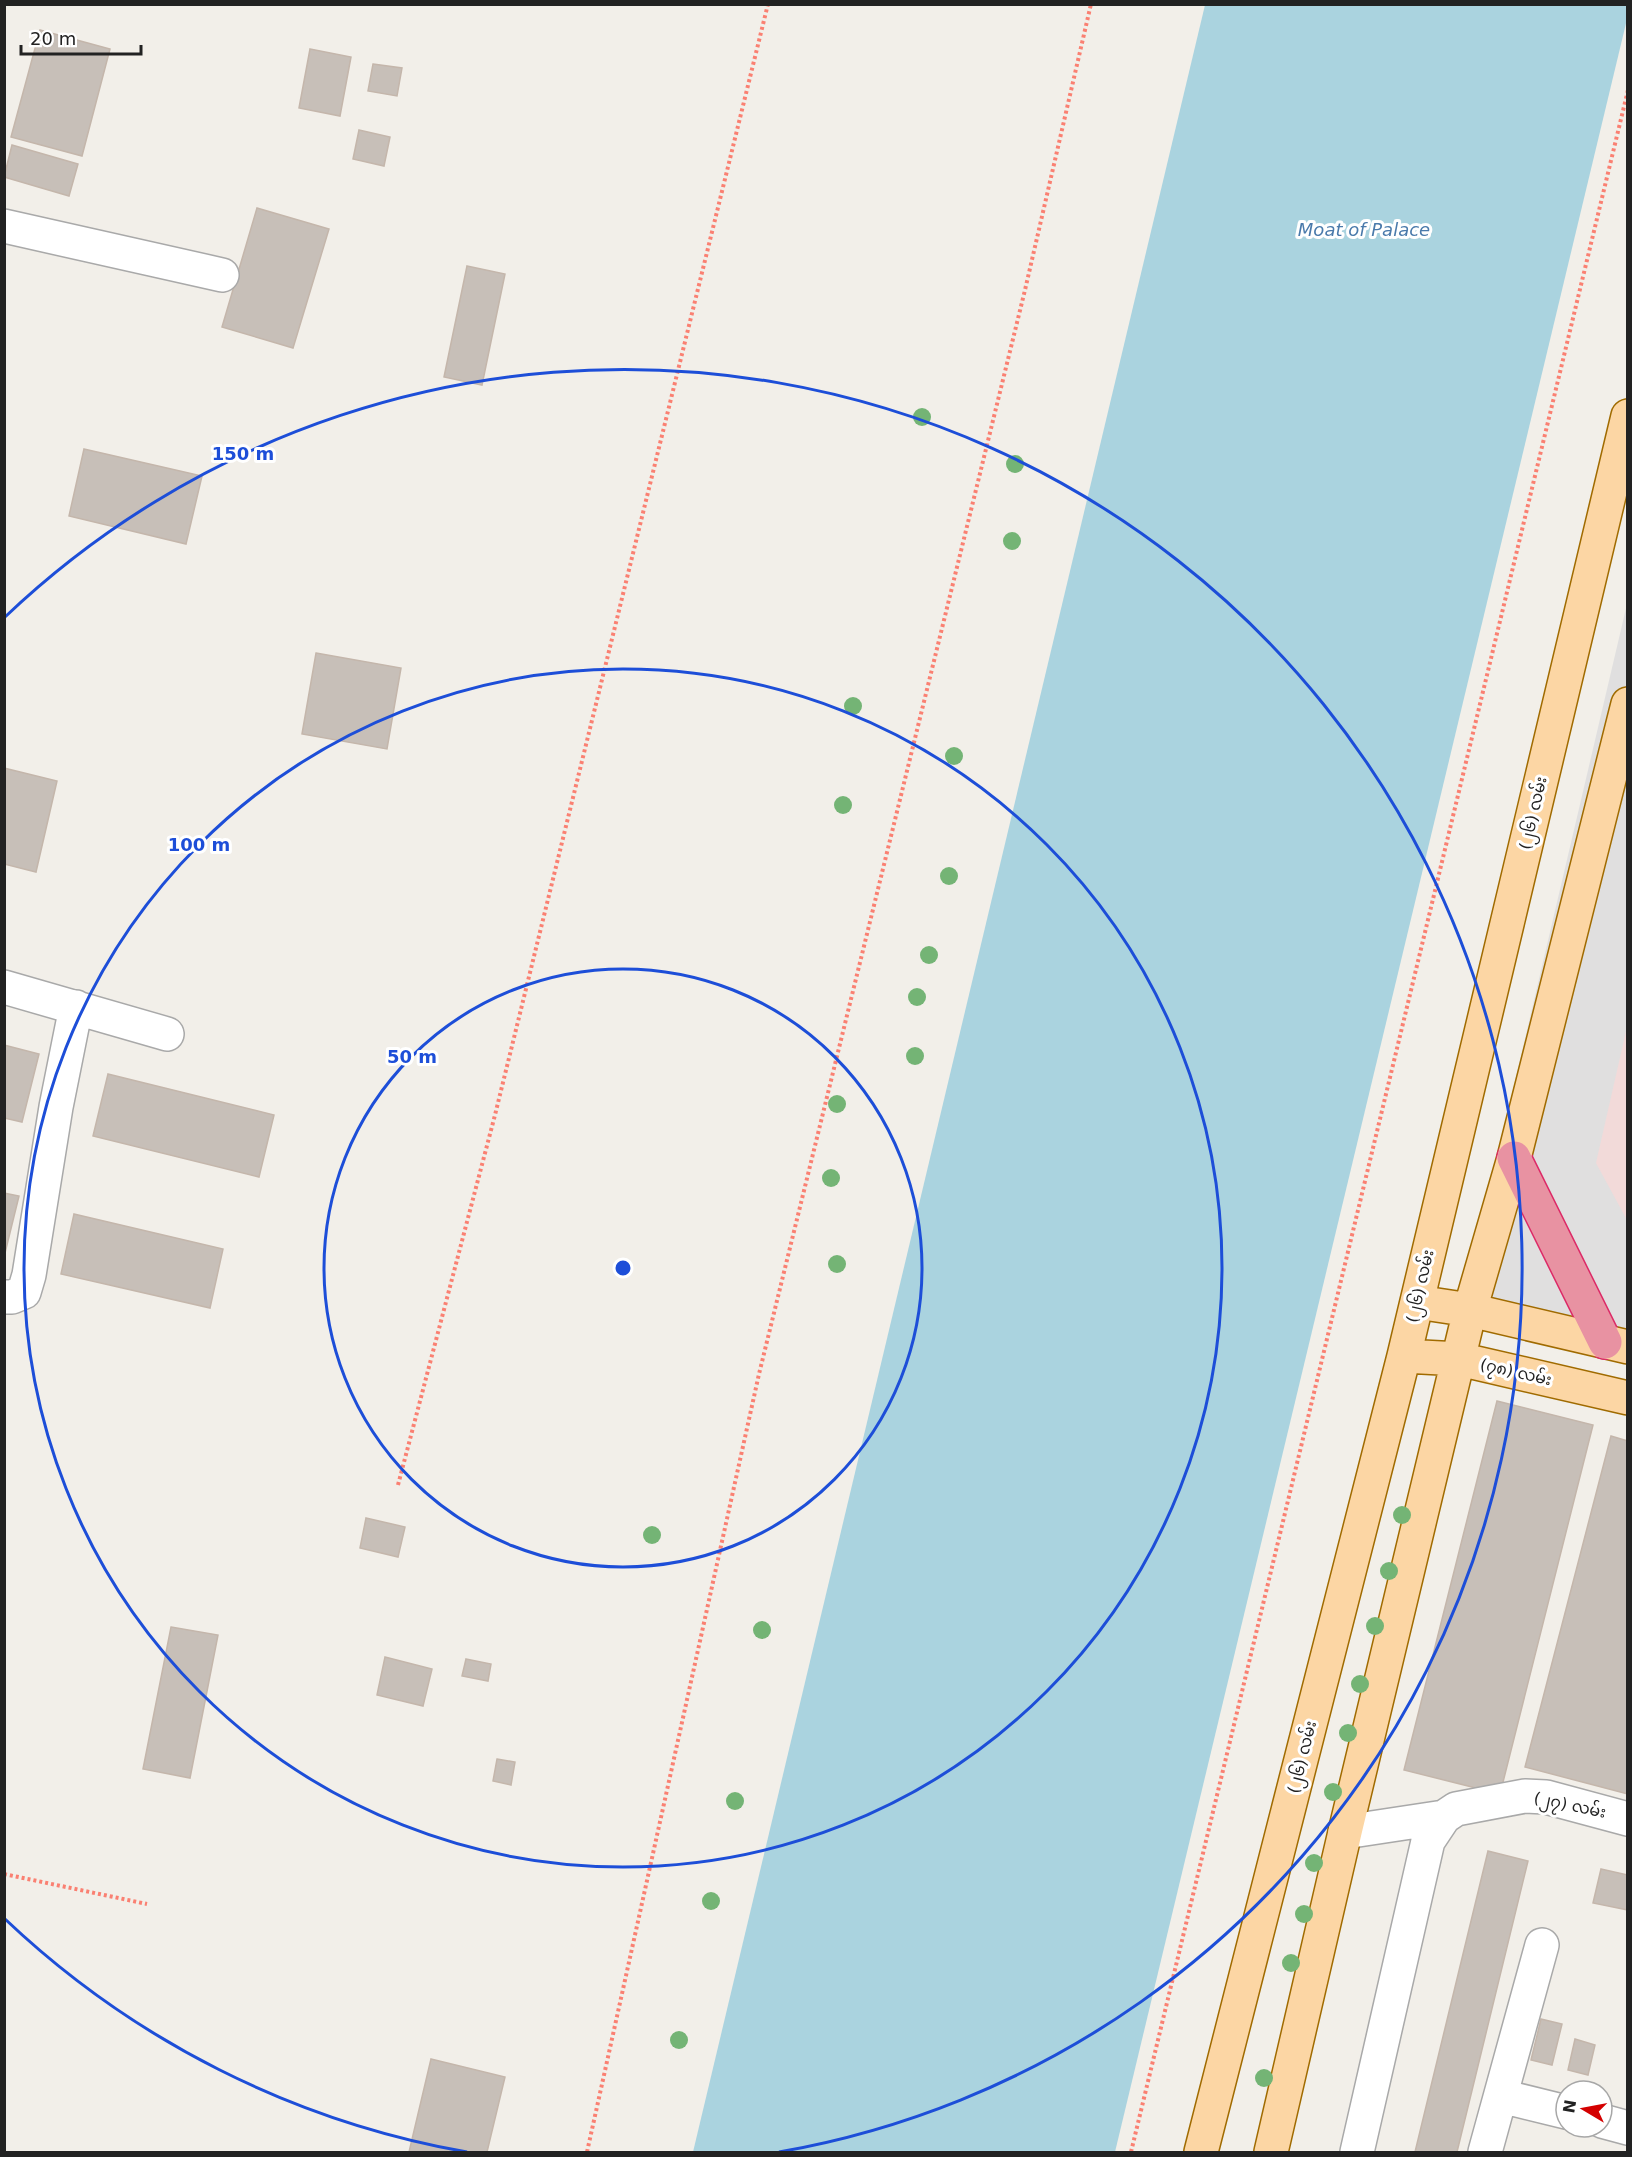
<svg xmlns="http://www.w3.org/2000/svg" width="1632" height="2157" viewBox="0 0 1632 2157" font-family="'DejaVu Sans','Noto Sans Myanmar',sans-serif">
<rect width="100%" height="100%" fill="#f2efe9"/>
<path fill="#e0dfdf" d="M 1627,604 L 1627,1360 L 1459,1320 Z"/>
<path fill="#f2dad9" d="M 1627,1027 L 1628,1220 L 1627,1220 L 1596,1163 Z"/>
<path fill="#aad3df" d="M 1205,5 L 1627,4 L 1628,15 L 1115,2152 L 693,2152 Z"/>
<path fill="#c7bfb8" stroke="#c4b6ab" stroke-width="1.5" d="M 40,30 L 110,49 L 82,156 L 11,137 Z
M 310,49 L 351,57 L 340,116 L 299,108 Z
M 373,64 L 402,68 L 397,96 L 368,91 Z
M 359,130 L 390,137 L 384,166 L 353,159 Z
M 12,145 L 78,164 L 69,196 L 4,177 Z
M 257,208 L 329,229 L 293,348 L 222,327 Z
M 467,266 L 505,274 L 482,385 L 444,377 Z
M 84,449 L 202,476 L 186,544 L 69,516 Z
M 316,653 L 401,668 L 387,749 L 302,734 Z
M 4,768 L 57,781 L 36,872 L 4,864 Z
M 4,1045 L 39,1054 L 22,1122 L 4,1118 Z
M 108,1074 L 274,1115 L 259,1177 L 93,1136 Z
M 4,1193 L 19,1196 L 4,1257 Z
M 74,1214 L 223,1249 L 210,1308 L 61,1274 Z
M 1497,1401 L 1593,1425 L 1500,1794 L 1404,1770 Z
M 1611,1436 L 1628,1441 L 1628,1794 L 1525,1767 Z
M 366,1518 L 405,1527 L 398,1557 L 360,1548 Z
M 171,1627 L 218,1635 L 190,1778 L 143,1769 Z
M 385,1657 L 432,1669 L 423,1706 L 377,1695 Z
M 466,1659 L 491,1664 L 488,1681 L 462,1676 Z
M 497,1759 L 515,1762 L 511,1785 L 493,1781 Z
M 1488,1851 L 1528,1861 L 1457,2152 L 1415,2152 Z
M 1601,1869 L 1628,1875 L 1628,1910 L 1593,1903 Z
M 1541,2019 L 1562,2024 L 1552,2065 L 1531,2060 Z
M 1575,2039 L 1595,2045 L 1588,2075 L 1568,2070 Z
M 431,2059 L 505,2077 L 487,2152 L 409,2152 Z"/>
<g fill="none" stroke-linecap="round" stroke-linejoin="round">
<defs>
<path id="minor" d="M 4,226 L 222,275
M 4,987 L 167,1034
M 4,1297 L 12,1297 L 24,1292 L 29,1275 L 56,1107 L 76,1007
M 1345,1832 L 1444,1817 L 1456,1809 L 1525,1796 L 1546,1797 L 1628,1819
M 1501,2096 L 1566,2112
M 1602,2121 L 1628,2128
M 1357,2152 L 1428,1841 L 1444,1817
M 1485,2152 L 1542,1945"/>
<path id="major" d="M 1417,1302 L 1470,1310 L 1628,1347
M 1404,1356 L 1459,1359 L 1628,1398
M 1201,2152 L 1404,1356 L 1628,416
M 1271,2152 L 1345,1832 L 1470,1310 L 1514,1158 L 1628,704"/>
<path id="highway" d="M 1514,1158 L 1605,1342"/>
</defs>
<use href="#minor" stroke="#a9a9a9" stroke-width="36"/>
<use href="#major" stroke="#a06b00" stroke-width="36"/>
<use href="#highway" stroke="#dc2a67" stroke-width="36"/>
<path stroke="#fa8072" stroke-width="4" stroke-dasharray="3 3" stroke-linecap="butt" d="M 398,1485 L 495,1115 L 768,4
M 4,1874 L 147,1904
M 587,2152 L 759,1374 L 1025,290 L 1091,4
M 1131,2152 L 1628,90"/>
<use href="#minor" stroke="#fff" stroke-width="33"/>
<use href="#major" stroke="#fcd6a4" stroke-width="33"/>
<use href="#highway" stroke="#e892a2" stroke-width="33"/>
</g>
<g fill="#74b475">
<circle cx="922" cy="417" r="9"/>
<circle cx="1015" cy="464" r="9"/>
<circle cx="1012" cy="541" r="9"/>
<circle cx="853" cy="706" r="9"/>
<circle cx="954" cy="756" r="9"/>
<circle cx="843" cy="805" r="9"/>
<circle cx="949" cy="876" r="9"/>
<circle cx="929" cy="955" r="9"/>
<circle cx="917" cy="997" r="9"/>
<circle cx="915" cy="1056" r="9"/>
<circle cx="837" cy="1104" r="9"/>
<circle cx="831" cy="1178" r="9"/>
<circle cx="837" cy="1264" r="9"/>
<circle cx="1402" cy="1515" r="9"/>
<circle cx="652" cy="1535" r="9"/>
<circle cx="1389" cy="1571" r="9"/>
<circle cx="1375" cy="1626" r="9"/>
<circle cx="762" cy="1630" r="9"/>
<circle cx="1360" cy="1684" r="9"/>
<circle cx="1348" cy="1733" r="9"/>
<circle cx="1333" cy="1792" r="9"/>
<circle cx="735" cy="1801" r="9"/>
<circle cx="1314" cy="1863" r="9"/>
<circle cx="711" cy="1901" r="9"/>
<circle cx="1304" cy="1914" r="9"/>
<circle cx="1291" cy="1963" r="9"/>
<circle cx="679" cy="2040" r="9"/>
<circle cx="1264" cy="2078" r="9"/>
</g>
<g fill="none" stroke="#1d4ed8" stroke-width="3">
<circle cx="623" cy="1268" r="299"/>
<circle cx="623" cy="1268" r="599"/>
<path d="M467 2152A898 898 0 0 1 5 1919M5 617A898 898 0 1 1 779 2152"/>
</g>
<g text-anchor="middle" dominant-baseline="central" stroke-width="6" stroke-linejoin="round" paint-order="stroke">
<g font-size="16" fill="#222" stroke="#fff">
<text transform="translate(1533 813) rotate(-77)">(၂၆) လမ်း</text>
<text transform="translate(1420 1286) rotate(-77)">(၂၆) လမ်း</text>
<text transform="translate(1516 1372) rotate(13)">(၇၈) လမ်း</text>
<text transform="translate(1302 1757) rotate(-76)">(၂၆) လမ်း</text>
<text transform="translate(1570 1805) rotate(12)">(၂၇) လမ်း</text>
</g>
<g font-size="18" font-style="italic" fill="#4a7aab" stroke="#fff">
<text x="1364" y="229">Moat of Palace</text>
</g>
</g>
<circle cx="623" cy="1268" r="9" fill="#1d4ed8" stroke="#fff" stroke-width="3"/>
<g font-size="18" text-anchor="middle" font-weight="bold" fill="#1d4ed8" stroke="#fff" stroke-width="6" stroke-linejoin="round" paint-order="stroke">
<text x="243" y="460">150 m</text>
<text x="199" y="851">100 m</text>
<text x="412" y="1063">50 m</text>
</g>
<rect width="1632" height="2157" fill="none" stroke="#222222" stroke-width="12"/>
<g transform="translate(1584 2109) rotate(280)"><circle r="28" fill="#ffffff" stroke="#a7a7a7" stroke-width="1.5"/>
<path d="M0-4.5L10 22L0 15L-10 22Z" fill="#d40000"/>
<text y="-9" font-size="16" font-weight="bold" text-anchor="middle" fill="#222222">N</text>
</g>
<path d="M21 45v9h120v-9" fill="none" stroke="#222222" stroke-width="3"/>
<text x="30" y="45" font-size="18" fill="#222222" stroke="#ffffff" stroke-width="4.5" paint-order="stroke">20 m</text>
</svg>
